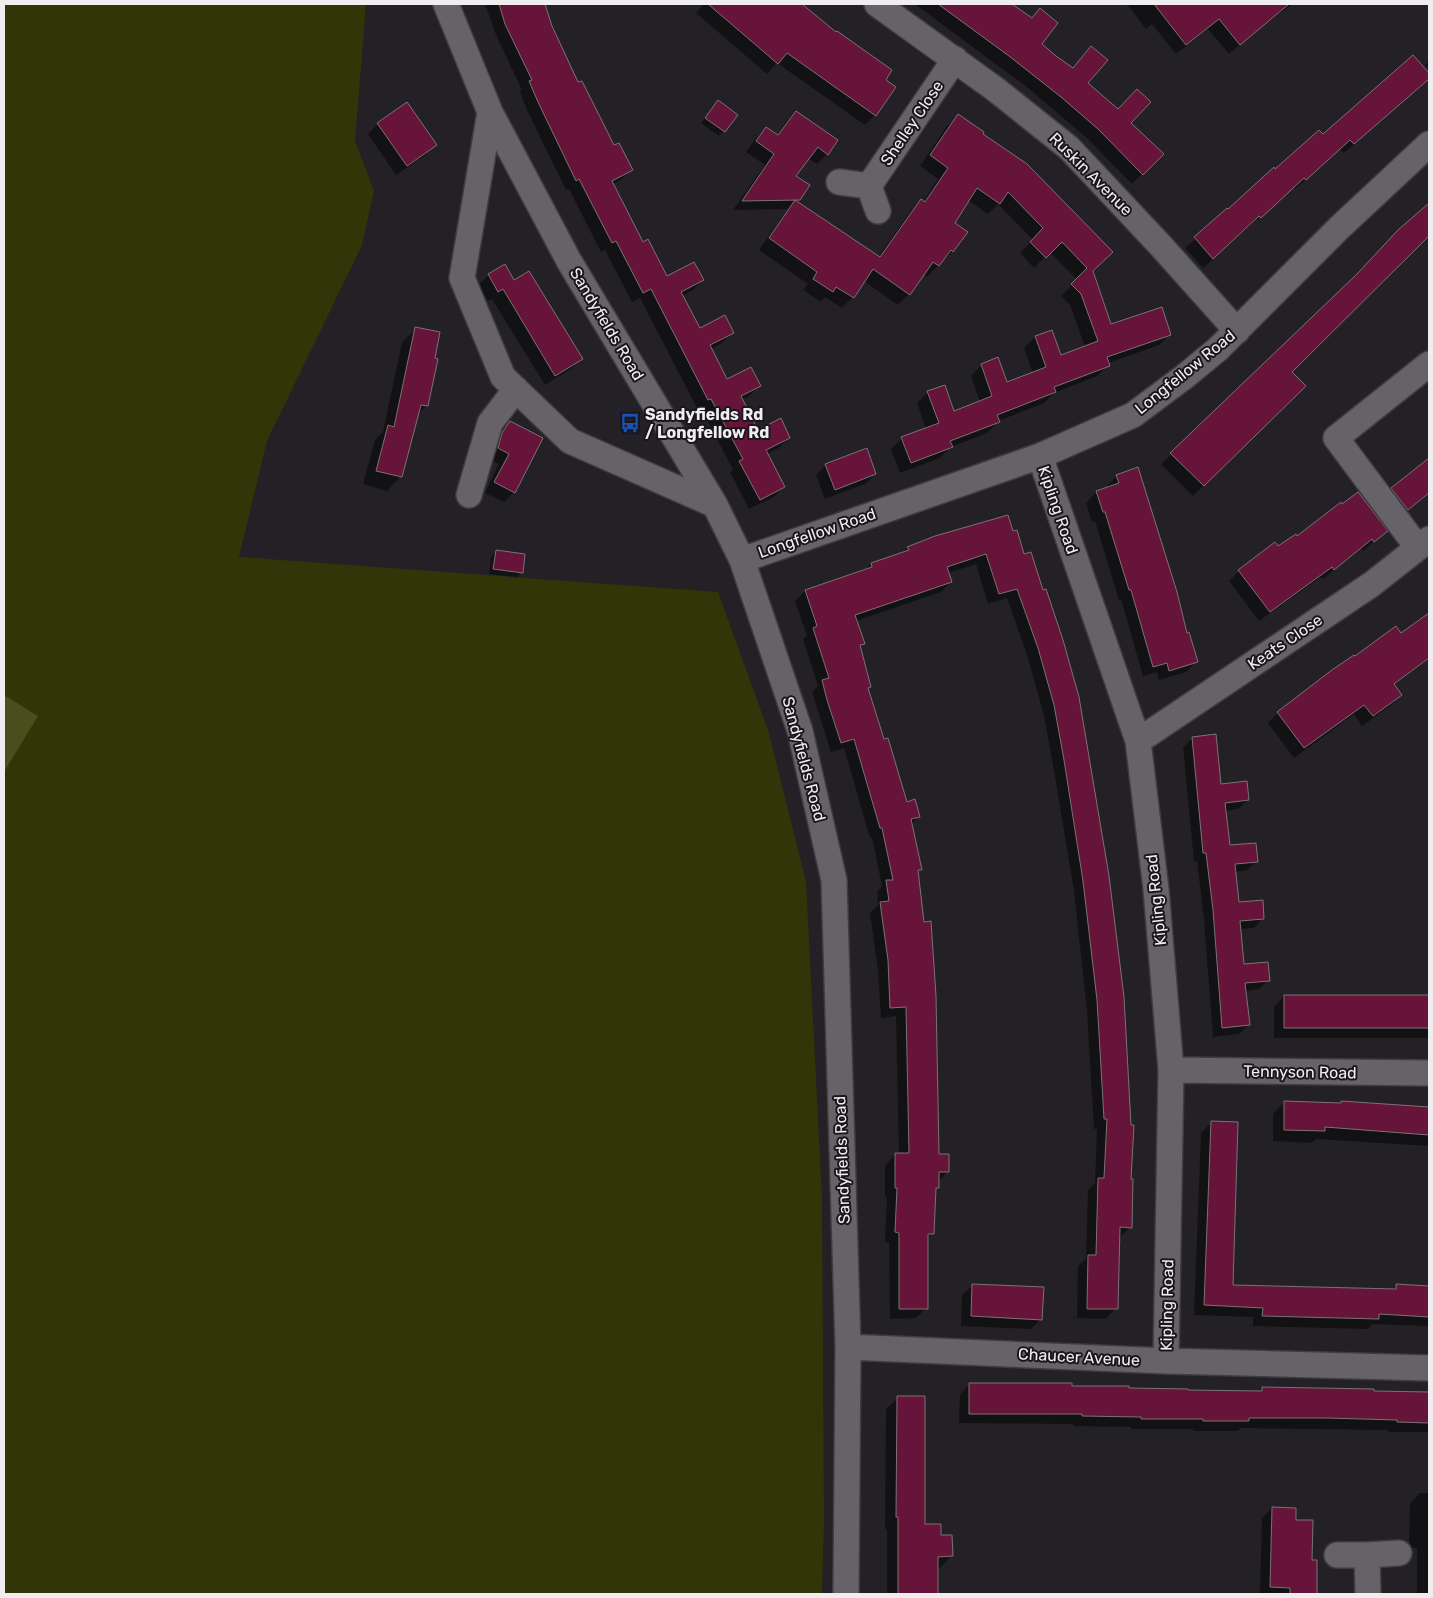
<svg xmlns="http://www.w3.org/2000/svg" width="1433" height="1598" viewBox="0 0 1433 1598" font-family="Rubik,sans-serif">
<rect width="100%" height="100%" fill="#232125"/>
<path fill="#313507" d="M 4,4 L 366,4 L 355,141 L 374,191 L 362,245 L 267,441 L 239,557 L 718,592 L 768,730 L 806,881 L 822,1198 L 824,1521 L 822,1594 L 4,1594 Z"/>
<path fill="#484e1c" d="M 4,695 L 38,716 L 4,772 Z"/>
<path fill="#0007" d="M 485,4 L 544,4 L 550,27 L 578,84 L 614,147 L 631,170 L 621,180 L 612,185 L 643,243 L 667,278 L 703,280 L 693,290 L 682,296 L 699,329 L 732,333 L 722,343 L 711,349 L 727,381 L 759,386 L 749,396 L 742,400 L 758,432 L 789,438 L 779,448 L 767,454 L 784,486 L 774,497 L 749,509 L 730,472 L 733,470 L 701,408 L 698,410 L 640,298 L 632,302 L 605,250 L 601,252 L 569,189 L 566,190 L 528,112 L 520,92 L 522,90 L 496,35 Z
M 704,4 L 792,4 L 884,80 L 875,115 L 865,125 L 777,63 L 767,74 L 696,13 Z
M 917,4 L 1010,4 L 1031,19 L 1040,10 L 1040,44 L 1072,69 L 1091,48 L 1087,84 L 1162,154 L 1132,184 L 1088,139 L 1028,88 L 916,5 Z
M 1127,4 L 1214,4 L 1216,6 L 1218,4 L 1293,4 L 1267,22 L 1229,54 L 1208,29 L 1176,54 L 1152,24 L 1146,29 Z
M 1413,57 L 1429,75 L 1429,77 L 1344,153 L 1340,149 L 1295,189 L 1293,187 L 1203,268 L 1185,248 L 1275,171 L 1323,136 Z
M 1429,61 L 1429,70 L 1425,65 Z
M 714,106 L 736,115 L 719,136 L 701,123 Z
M 796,112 L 827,154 L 817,164 L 808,158 L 794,176 L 799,199 L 796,202 L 878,257 L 911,211 L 921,200 L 923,202 L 938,179 L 920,166 L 947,126 L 958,116 L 981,134 L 1091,271 L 1111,326 L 1170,334 L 1159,345 L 1108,363 L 1108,365 L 1097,376 L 1054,393 L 1044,403 L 998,421 L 998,422 L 987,433 L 951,447 L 940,458 L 900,473 L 891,449 L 902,438 L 926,429 L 917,403 L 928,392 L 953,412 L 980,402 L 971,376 L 982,365 L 1007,383 L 1033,373 L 1024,348 L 1035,337 L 1051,331 L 1061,356 L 1085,347 L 1070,305 L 1061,296 L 1077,280 L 1050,252 L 1034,268 L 1020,253 L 1033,240 L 998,204 L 988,214 L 968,200 L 954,223 L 966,232 L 952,252 L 927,277 L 923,273 L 909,294 L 898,305 L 864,281 L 853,297 L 842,308 L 825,297 L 821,302 L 803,290 L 808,284 L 759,250 L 788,209 L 733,210 L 765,165 L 746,152 L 756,138 L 766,128 L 777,135 L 786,122 Z
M 378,124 L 435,145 L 425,155 L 396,175 L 368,134 Z
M 1429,204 L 1429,236 L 1414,249 L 1381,284 L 1287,375 L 1304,386 L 1193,496 L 1161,464 L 1351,281 L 1400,231 Z
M 504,266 L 514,281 L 581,359 L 571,369 L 545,385 L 492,299 L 488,301 L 478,286 L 488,275 Z
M 416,329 L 426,406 L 417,415 L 400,477 L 387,491 L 363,484 L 375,440 L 383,432 L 402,342 Z
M 510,423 L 514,492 L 504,502 L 485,493 L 499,464 L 488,459 L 500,433 Z
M 1429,460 L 1429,494 L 1397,519 L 1382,499 L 1392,489 Z
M 826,465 L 875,474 L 865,484 L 825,499 L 816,475 Z
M 1117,476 L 1186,635 L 1196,662 L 1186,672 L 1159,680 L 1157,672 L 1143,676 L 1121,599 L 1119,600 L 1095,521 L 1092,522 L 1086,503 L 1096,492 L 1107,489 L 1107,486 Z
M 1342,505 L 1386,531 L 1363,551 L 1361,548 L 1323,579 L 1321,577 L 1259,621 L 1229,581 L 1239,571 L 1297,538 Z
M 908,548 L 1023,556 L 1042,592 L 1130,1180 L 1130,1227 L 1120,1237 L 1118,1237 L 1116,1308 L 1106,1319 L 1077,1318 L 1078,1266 L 1086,1259 L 1088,1190 L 1095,1183 L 1097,1129 L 1094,1129 L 1087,1011 L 1074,891 L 1054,770 L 1044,716 L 1028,658 L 1007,598 L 988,604 L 976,564 L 948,573 L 951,582 L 941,592 L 856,621 L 863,644 L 859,648 L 870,687 L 868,689 L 883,740 L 906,803 L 918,817 L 911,824 L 920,869 L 917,873 L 938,1155 L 948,1171 L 938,1182 L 938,1187 L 935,1190 L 933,1233 L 926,1240 L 926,1308 L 916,1318 L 890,1319 L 889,1242 L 885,1242 L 887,1197 L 885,1197 L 885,1165 L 896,1154 L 899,1155 L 896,1016 L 881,1018 L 878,971 L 870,913 L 878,905 L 877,892 L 882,886 L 872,837 L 870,838 L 844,748 L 831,752 L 812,692 L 818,686 L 803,639 L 807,636 L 795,601 L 805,591 L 865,570 L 871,564 L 902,553 Z
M 496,552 L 521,572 L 517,577 L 489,574 L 491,557 Z
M 1429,615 L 1429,659 L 1394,685 L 1401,695 L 1391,705 L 1362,726 L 1354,714 L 1294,758 L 1268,723 L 1278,713 L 1401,635 Z
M 1193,738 L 1220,785 L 1248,800 L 1238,809 L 1225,811 L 1228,847 L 1256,861 L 1247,870 L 1235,872 L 1238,904 L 1263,918 L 1254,928 L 1239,929 L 1242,965 L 1269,980 L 1259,989 L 1245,991 L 1248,1025 L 1239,1034 L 1213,1037 L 1204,920 L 1197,861 L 1194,862 L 1183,747 Z
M 1284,996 L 1429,996 L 1429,1038 L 1274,1038 L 1274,1007 Z
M 1284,1102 L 1340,1104 L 1342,1103 L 1429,1108 L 1429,1146 L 1316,1139 L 1312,1143 L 1273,1141 L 1273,1114 Z
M 1211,1123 L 1231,1286 L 1392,1290 L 1396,1286 L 1429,1287 L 1429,1326 L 1372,1324 L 1368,1329 L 1253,1326 L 1253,1317 L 1194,1315 L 1201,1133 Z
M 973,1285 L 1041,1319 L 1031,1329 L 961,1326 L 962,1295 Z
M 970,1384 L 1128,1390 L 1259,1392 L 1262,1389 L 1429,1393 L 1429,1432 L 1388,1432 L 1388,1430 L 1241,1428 L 1238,1431 L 1193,1431 L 1193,1429 L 1131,1429 L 1131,1427 L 1073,1426 L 1073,1424 L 959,1423 L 960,1394 Z
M 898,1398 L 923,1526 L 940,1537 L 951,1556 L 940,1568 L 937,1568 L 936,1594 L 887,1594 L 887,1529 L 885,1529 L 886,1409 Z
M 1420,1493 L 1429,1493 L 1429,1594 L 1417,1594 L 1417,1548 L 1409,1548 L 1410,1503 Z
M 1272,1508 L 1294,1521 L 1311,1561 L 1316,1561 L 1315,1594 L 1260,1594 L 1262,1518 Z"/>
<path fill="#661439" stroke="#7a7375" d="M 499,4 L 545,4 L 552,26 L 578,82 L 582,81 L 614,145 L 619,143 L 633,170 L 612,181 L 643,242 L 648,239 L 667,276 L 694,262 L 704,280 L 681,292 L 700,328 L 725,315 L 734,333 L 710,345 L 727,379 L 751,367 L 761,386 L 741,396 L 758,430 L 781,418 L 790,438 L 766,450 L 785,487 L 760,500 L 739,461 L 743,459 L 711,399 L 708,400 L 651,289 L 643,293 L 616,241 L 612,243 L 579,179 L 576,181 L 538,102 L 529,81 L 532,80 L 505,24 Z
M 708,4 L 802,4 L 836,32 L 837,31 L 892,70 L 886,80 L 896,87 L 876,116 L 787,53 L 778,64 Z
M 938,4 L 1012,4 L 1032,18 L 1040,8 L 1058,23 L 1042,44 L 1056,56 L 1073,68 L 1091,46 L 1108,60 L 1088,83 L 1118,109 L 1137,89 L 1151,102 L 1131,123 L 1164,154 L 1143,175 L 1098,129 L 1061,97 L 1009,56 Z
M 1154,4 L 1289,4 L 1240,45 L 1219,19 L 1186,45 Z
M 1413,55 L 1429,73 L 1429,79 L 1354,144 L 1350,140 L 1306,180 L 1304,178 L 1261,218 L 1259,216 L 1213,259 L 1194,237 L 1227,208 L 1228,209 L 1274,167 L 1275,169 L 1319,130 L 1323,134 Z
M 718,100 L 738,115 L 725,132 L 705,118 Z
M 407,102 L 437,145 L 407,166 L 377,123 Z
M 796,111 L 838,140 L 828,155 L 818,147 L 796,176 L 810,185 L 800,200 L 742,201 L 774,154 L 756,141 L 766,127 L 778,135 Z
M 958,114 L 984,132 L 983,134 L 1027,164 L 1113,252 L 1093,271 L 1111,324 L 1162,307 L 1171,335 L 1107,357 L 1110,366 L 1054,387 L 1056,392 L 997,415 L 1000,422 L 950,441 L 953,447 L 911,463 L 901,437 L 939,423 L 927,391 L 945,385 L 954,411 L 992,396 L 981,364 L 998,357 L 1007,382 L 1046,367 L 1035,336 L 1052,330 L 1061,355 L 1098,341 L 1081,294 L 1071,284 L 1087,268 L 1062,242 L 1046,258 L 1030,242 L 1043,228 L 1008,192 L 1000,204 L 977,188 L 955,223 L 968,232 L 953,252 L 951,250 L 939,266 L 933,262 L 910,295 L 873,269 L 854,298 L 836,287 L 833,292 L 813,279 L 817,272 L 769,238 L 795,200 L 880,257 L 921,199 L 925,202 L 948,168 L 930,155 Z
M 1429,203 L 1429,236 L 1292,372 L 1306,386 L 1204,486 L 1170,453 L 1357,274 L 1398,230 Z
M 505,264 L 514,280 L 529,271 L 583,359 L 555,376 L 503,289 L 498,292 L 488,274 Z
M 415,327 L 440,332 L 435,358 L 438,359 L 428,406 L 421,405 L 402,477 L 376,471 L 388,425 L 394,427 Z
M 510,421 L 543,438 L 515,493 L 494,482 L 509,454 L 498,448 L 502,433 Z
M 867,448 L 876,474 L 835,490 L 825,464 Z
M 1429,458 L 1429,493 L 1408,510 L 1391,488 Z
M 1138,467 L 1177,592 L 1187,633 L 1189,632 L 1198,662 L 1169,671 L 1167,663 L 1153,667 L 1131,590 L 1129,590 L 1105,512 L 1103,512 L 1096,491 L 1119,483 L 1116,475 Z
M 1358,492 L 1388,531 L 1374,542 L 1372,539 L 1334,570 L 1332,567 L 1270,612 L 1238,570 L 1275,542 L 1278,546 L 1296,534 L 1297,536 L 1341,502 L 1342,504 Z
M 1008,515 L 1013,531 L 1017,530 L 1024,554 L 1031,552 L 1043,590 L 1046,589 L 1063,640 L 1079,697 L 1109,876 L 1124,997 L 1131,1125 L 1134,1125 L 1131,1179 L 1133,1179 L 1132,1228 L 1120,1227 L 1118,1309 L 1087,1309 L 1088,1255 L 1096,1255 L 1098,1178 L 1104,1178 L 1107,1119 L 1104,1119 L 1097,1000 L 1083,881 L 1064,760 L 1054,705 L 1038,648 L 1017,589 L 999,594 L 986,554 L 947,567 L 952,582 L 855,615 L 865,644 L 860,645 L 871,687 L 868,688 L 884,739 L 888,738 L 907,802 L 915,799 L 920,817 L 911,819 L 922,870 L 918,870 L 924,922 L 931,921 L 936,996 L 939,1154 L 949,1154 L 949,1172 L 939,1172 L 939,1188 L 936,1188 L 934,1234 L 928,1234 L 928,1309 L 899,1309 L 899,1233 L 895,1232 L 897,1188 L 895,1188 L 895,1153 L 909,1153 L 906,1007 L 890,1008 L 888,960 L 880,902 L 889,901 L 886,880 L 893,880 L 882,828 L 880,828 L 854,739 L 841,743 L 827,700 L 822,680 L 829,678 L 813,628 L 817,626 L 805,590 L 872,567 L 871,563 L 909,550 L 907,547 L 935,536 Z
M 496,550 L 525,554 L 523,573 L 493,569 Z
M 1429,613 L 1429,658 L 1394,684 L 1402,695 L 1373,716 L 1364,705 L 1304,748 L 1277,712 L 1332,670 L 1354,655 L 1355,656 L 1396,626 L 1401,633 Z
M 1216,734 L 1221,784 L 1247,781 L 1249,800 L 1225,803 L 1230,845 L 1256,843 L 1258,862 L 1235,864 L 1239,902 L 1263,900 L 1264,919 L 1240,921 L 1244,964 L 1268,962 L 1270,981 L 1245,983 L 1250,1025 L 1222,1028 L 1213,910 L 1206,853 L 1203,853 L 1192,737 Z
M 1284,995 L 1429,995 L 1429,1028 L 1284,1028 Z
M 1284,1101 L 1341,1103 L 1341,1101 L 1429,1107 L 1429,1135 L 1325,1127 L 1325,1131 L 1284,1130 Z
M 1211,1121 L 1238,1122 L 1233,1285 L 1396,1289 L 1396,1284 L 1429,1286 L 1429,1317 L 1379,1314 L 1379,1319 L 1262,1316 L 1263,1308 L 1204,1305 Z
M 972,1284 L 1044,1287 L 1042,1320 L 971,1316 Z
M 969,1383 L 1072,1383 L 1072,1386 L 1129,1386 L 1129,1388 L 1188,1389 L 1188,1390 L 1262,1391 L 1262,1387 L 1374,1389 L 1374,1391 L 1429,1392 L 1429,1423 L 1397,1422 L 1397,1420 L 1327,1418 L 1249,1418 L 1249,1421 L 1203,1421 L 1203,1419 L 1141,1419 L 1141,1417 L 1082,1416 L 1082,1414 L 969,1414 Z
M 897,1396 L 925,1396 L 925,1524 L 941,1524 L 941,1535 L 952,1535 L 953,1556 L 938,1557 L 938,1594 L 898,1594 L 898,1517 L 896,1517 Z
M 1272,1507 L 1296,1508 L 1296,1520 L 1313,1520 L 1312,1560 L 1317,1560 L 1317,1594 L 1290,1594 L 1290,1588 L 1270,1587 Z"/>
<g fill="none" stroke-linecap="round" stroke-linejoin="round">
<defs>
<path id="minor" d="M 446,4 L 490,112 L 569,261 L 715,505 L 742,560 L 800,731 L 834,880 L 848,1347 L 846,1594
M 877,4 L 995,89 L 1069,148 L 1161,246 L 1237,331
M 490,112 L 462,278 L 503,377 L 570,441 L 715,505
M 839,182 L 869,186 L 878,211
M 869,186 L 955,59
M 1040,456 L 1138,741 L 1156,889 L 1171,1070 L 1166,1361
M 469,495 L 490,423 L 516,389
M 1418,548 L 1336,438 L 1429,364
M 742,560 L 1040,456 L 1133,415 L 1184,377 L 1218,349 L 1339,228 L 1429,144
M 1138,741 L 1372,584 L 1429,539
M 1171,1070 L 1429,1073
M 848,1347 L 1166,1361 L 1429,1368
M 1337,1555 L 1367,1555 L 1399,1553
M 1367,1555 L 1368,1594"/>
</defs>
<use href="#minor" stroke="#3e3c40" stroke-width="28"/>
<use href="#minor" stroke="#656268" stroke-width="25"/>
</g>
<defs>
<symbol id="bus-bare" viewBox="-9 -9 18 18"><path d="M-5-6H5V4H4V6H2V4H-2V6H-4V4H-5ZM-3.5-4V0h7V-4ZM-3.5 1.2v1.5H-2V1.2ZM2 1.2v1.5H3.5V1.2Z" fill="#1a4fb4" stroke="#19171c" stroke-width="2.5" paint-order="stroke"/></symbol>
</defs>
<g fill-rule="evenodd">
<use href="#bus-bare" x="616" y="409" width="28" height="28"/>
</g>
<g text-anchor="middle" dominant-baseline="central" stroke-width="4" stroke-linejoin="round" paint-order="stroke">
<g font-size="16" fill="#efedf0" stroke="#19171c">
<text transform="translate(912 123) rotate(-56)">Shelley Close</text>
<text transform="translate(1091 174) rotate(45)">Ruskin Avenue</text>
<text transform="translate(607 324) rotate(59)">Sandyfields Road</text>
<text transform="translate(1185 372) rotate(-39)">Longfellow Road</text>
<text transform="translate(1058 510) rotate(71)">Kipling Road</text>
<text transform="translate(817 533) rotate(-19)">Longfellow Road</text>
<text transform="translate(1285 642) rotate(-34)">Keats Close</text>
<text transform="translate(804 759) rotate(75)">Sandyfields Road</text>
<text transform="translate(1156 900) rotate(-96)">Kipling Road</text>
<text transform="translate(1300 1072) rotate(1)">Tennyson Road</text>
<text transform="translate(842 1160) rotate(-92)">Sandyfields Road</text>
<text transform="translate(1167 1305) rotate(-89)">Kipling Road</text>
<text transform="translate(1079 1357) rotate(3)">Chaucer Avenue</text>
</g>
<g font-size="16" font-weight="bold" fill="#efedf0" stroke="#19171c" text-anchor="start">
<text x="645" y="414">Sandyfields Rd<tspan x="645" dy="18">/ Longfellow Rd</tspan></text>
</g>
</g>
<rect width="1433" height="1598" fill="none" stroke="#efedf0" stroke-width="10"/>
</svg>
